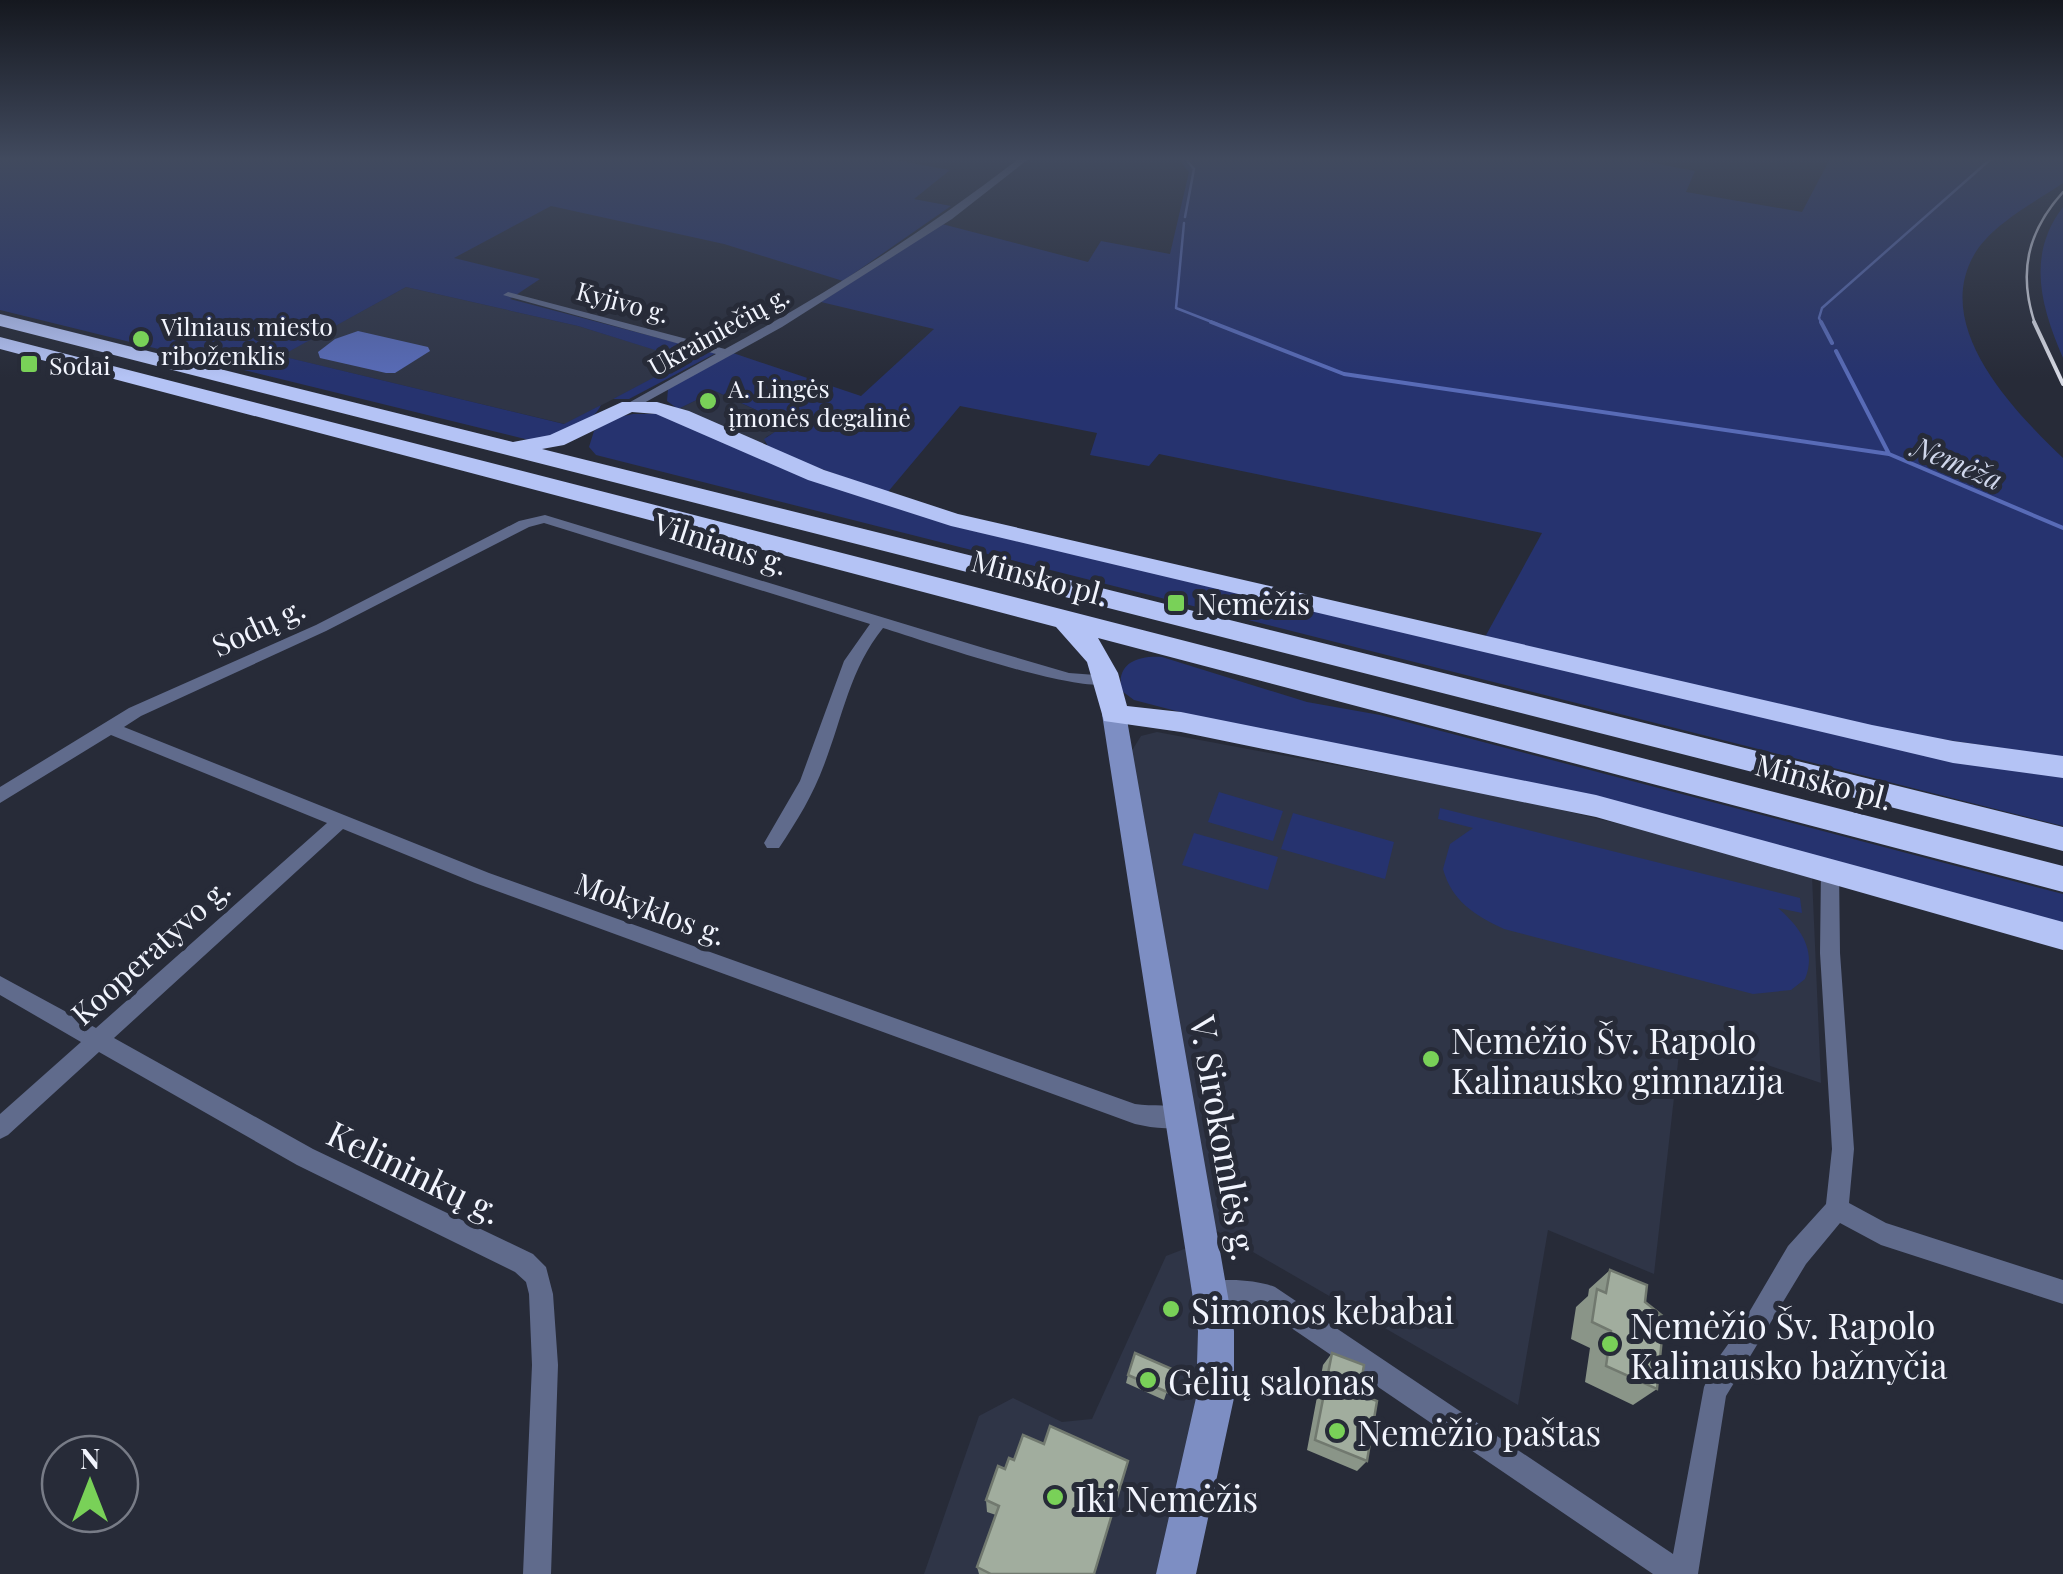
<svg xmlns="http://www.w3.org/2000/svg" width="2063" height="1574" viewBox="0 0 2063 1574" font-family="'Playfair Display',serif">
<rect width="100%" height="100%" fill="#272b38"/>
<path fill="#2f3547" d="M 406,287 L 578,326 L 689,360 L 565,424 L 280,356 Z
M 715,391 L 788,425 L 766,437 L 764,445 L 678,409 Z
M 1157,732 L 1512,798 L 1669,836 L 1812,876 L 1821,1083 L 1681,1036 L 1654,1274 L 1548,1230 L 1518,1405 L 1215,1230 L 1131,752 L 1141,736 Z
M 1192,1246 L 1200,1315 L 1202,1398 L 1156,1574 L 924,1574 L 979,1416 L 1013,1398 L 1062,1422 L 1092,1419 L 1166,1256 Z"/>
<path fill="#26336f" d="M 0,157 L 878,157 L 950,170 L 914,199 L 951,206 L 843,281 L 724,244 L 551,206 L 454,258 L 540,279 L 510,299 L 716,353 L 629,399 L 613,399 L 687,360 L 578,326 L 406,287 L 281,356 L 564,424 L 601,405 C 592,426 551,437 529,440 L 0,310 Z
M 1177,157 L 1640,157 L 1639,160 L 1695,171 L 1686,192 L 1802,212 L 1831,157 L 2063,157 L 2063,183 C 2034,203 1992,224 1974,255 C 1932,328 2015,412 2063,458 L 2063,757 L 1907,734 L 1485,637 L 1542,533 L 1159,454 L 1149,466 L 1090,455 L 1097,433 L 960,406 L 887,493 L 770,450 L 764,439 L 787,424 L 715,391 L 678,409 L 667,401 L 668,389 L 733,353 L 861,396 L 934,329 L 821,302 L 942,224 L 1088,262 L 1101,241 L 1170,254 L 1189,172 Z
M 2063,207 L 2063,358 C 2041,307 2026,255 2063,207 Z
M 633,414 L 658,414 L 809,479 L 961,528 L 2063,775 L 2063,826 L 596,455 L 589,447 L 594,431 L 615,418 Z
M 1162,657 L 1307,702 L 1380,715 L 2063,894 L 2063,929 L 1203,718 L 1134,700 L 1122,691 C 1115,664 1137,655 1162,657 Z
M 1219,792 L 1283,811 L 1273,841 L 1208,822 Z
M 1440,808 L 1800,898 L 1802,913 L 1778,908 C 1800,927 1817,950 1805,979 L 1791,990 L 1753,994 L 1504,929 C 1474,915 1452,901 1443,869 L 1450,844 L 1473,828 L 1438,819 Z
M 1293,813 L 1394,842 L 1385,879 L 1281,849 Z
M 1194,833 L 1278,857 L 1268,890 L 1182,865 Z"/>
<path fill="#586bb7" d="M 358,331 L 428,347 L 430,351 L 395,373 L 386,373 L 320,358 L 318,352 L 335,339 Z"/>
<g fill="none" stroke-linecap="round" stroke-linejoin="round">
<path stroke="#586bb7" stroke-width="2.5" d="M 1184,157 L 1194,169 L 1185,217
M 1184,223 L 1176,308 L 1217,324
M 1822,324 L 1819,318 L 1822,308 L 1993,157"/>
<path stroke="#586bb7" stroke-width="4" d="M 1211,322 L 1344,374 L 1889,454
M 1821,322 L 1832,343
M 1836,351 L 1889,454 L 2063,528"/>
<path fill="#606b8c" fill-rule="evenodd" d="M 1021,157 L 1031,157 L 952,219 L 782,327 L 633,409 L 623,406 L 716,354 L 503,295 L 508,292 L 725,349 C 828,293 928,229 1021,157 Z
M 545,515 L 987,649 L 1069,673 L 1109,676 L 1117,681 C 1094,701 920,639 883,628 C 850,669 843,716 824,765 C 813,795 797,821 779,848 L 767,848 L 764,843 L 800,781 L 844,661 L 870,624 L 544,523 L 529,527 L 326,631 L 141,716 L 124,727 L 489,873 L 1135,1104 C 1152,1107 1173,1103 1189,1110 L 1192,1117 L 1189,1124 C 1171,1131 1153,1128 1135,1124 L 475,883 L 343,829 L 114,1038 L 313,1149 L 533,1254 L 546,1267 L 553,1294 L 558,1365 L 551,1574 L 523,1574 L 532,1365 L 529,1294 L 526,1282 L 515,1272 L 297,1165 L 99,1052 L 8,1135 L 0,1139 L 0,1114 L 81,1042 L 0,995 L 0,976 L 96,1028 L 327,823 L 111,735 L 0,803 L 0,787 L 129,708 L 316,625 L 519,521 Z
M 1830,862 L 1837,864 L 1839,869 L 1840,953 L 1854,1149 L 1849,1203 L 1886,1223 L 2063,1280 L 2063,1304 L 1881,1245 L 1840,1223 L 1806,1264 L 1726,1396 L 1698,1574 L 1653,1574 L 1262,1308 L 1212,1305 L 1203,1302 L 1200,1293 L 1203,1284 C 1221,1277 1257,1280 1275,1287 L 1673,1554 L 1704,1387 L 1714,1364 L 1741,1326 L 1788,1246 L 1826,1204 L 1832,1149 L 1820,953 L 1821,869 L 1823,864 Z"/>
<path fill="#7d8ec3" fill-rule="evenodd" d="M 1114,706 L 1126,714 L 1234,1331 L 1234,1398 L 1196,1574 L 1156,1574 L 1196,1398 L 1198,1331 L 1102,714 Z"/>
<path fill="#b4c3f5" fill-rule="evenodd" d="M 0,314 L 513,442 L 550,435 L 622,402 L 657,402 L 689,411 L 824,470 L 958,514 L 1872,725 L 1953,741 L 2063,756 L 2063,778 L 1953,763 L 951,526 L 808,480 L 656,414 L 632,412 L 564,445 L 542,449 L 2063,827 L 2063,851 L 0,326 Z
M 0,337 L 2063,866 L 2063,892 L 1098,638 L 1118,673 L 1127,706 L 1181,712 L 1596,795 L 2063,922 L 2063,950 L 1596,817 L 1181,732 L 1104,721 L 1087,662 L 1056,627 L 0,349 Z"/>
<path stroke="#d7dae4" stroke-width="2.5" d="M 2035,324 C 2018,273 2027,232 2063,192"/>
<path stroke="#d7dae4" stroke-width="4" d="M 2034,322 L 2063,384"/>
</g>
<path fill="#8a9588" d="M 1610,1270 L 1645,1302 L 1657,1389 L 1633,1405 L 1585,1382 L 1590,1348 L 1571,1339 L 1576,1307 L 1588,1296 L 1589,1289 Z
M 1332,1353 L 1359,1394 L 1367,1461 L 1357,1471 L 1307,1450 L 1323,1365 Z
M 1174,1370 L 1164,1400 L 1126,1383 L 1128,1375 Z
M 1014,1460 L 1094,1574 L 979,1574 L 977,1567 L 996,1515 L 987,1512 L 986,1500 L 1005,1469 Z"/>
<path fill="#a1ad9e" stroke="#71796f" stroke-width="2.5" d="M 1610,1270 L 1647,1285 L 1645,1302 L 1664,1317 L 1657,1389 L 1606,1366 L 1611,1331 L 1592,1322 L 1597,1289 L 1606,1293 Z
M 1135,1353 L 1174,1370 L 1167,1392 L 1128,1375 Z
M 1332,1353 L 1364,1365 L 1359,1394 L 1377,1401 L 1367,1461 L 1315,1440 Z
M 1050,1426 L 1128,1461 L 1094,1574 L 991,1574 L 977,1567 L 999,1506 L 986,1500 L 998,1466 L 1005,1469 L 1009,1458 L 1014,1460 L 1023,1435 L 1044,1444 Z"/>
<linearGradient id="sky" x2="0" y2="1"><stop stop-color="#15181f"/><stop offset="0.42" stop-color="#414a5e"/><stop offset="1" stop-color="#414a5e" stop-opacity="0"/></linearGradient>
<rect width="2063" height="378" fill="url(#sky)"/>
<g fill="#79d158" stroke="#272b38" stroke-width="4">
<circle cx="141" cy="339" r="10"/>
<rect x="19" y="354" width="20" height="20" rx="5"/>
<circle cx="708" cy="401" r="10"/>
<rect x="1166" y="593" width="20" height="20" rx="5"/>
<circle cx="1431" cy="1059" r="10"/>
<circle cx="1171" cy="1309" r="10"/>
<circle cx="1610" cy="1344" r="10"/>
<circle cx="1148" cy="1380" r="10"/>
<circle cx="1337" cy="1431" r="10"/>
<circle cx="1055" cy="1497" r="10"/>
</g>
<g text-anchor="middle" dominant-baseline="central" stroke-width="10" stroke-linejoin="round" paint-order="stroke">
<g font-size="25" fill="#f2f5fe" stroke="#272b38">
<text transform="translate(623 301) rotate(15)">Kyjivo g.</text>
<text transform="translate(718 330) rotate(-29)">Ukrainiečių g.</text>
</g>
<g font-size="25" fill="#f2f5fe" stroke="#272b38" text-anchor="start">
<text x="161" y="325">Vilniaus miesto<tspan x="161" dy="29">riboženklis</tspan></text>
<text x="49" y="364">Sodai</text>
<text x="728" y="387">A. Lingės<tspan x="728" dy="29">įmonės degalinė</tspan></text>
</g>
<g font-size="28" font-style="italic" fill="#d0d7ec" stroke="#272b38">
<text transform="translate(1958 462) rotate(23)">Nemėža</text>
</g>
<g font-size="30" fill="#f2f5fe" stroke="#272b38">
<text transform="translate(721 543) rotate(18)">Vilniaus g.</text>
<text transform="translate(1040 577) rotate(15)">Minsko pl.</text>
<text transform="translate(258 626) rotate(-25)">Sodų g.</text>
<text transform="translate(1824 781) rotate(15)">Minsko pl.</text>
<text transform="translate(651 908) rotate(20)">Mokyklos g.</text>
<text transform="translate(150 951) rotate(-42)">Kooperatyvo g.</text>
</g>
<g font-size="30" fill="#f2f5fe" stroke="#272b38" text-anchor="start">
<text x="1196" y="603">Nemėžis</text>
</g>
<g font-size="35" fill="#f2f5fe" stroke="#272b38" text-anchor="start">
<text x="1451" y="1039">Nemėžio Šv. Rapolo<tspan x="1451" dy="40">Kalinausko gimnazija</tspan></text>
<text x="1191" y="1309">Simonos kebabai</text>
<text x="1630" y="1324">Nemėžio Šv. Rapolo<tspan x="1630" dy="40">Kalinausko bažnyčia</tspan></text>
<text x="1168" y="1380">Gėlių salonas</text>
<text x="1357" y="1431">Nemėžio paštas</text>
<text x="1075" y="1497">Iki Nemėžis</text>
</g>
<g font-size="35" fill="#f2f5fe" stroke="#272b38">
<text transform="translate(1225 1138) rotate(80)">V. Sirokomlės g.</text>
<text transform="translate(415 1171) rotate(26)">Kelininkų g.</text>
</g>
</g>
<g transform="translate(90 1484)"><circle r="48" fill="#272b38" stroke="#787c87" stroke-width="2.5"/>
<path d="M0-8L18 38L0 25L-18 38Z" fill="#79d158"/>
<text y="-15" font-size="28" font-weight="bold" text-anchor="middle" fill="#f2f5fe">N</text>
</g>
</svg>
